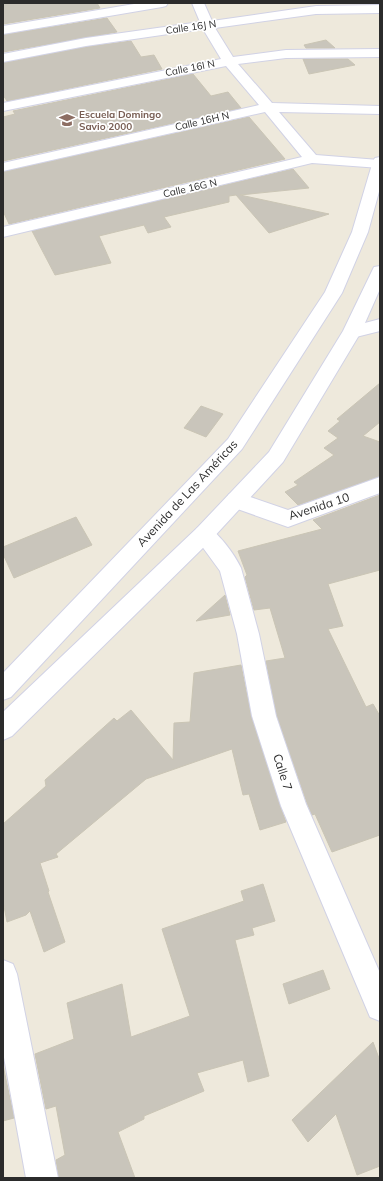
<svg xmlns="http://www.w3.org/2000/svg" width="383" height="1181" viewBox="0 0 383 1181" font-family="Mulish,sans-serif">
<rect width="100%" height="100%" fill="#eee9dc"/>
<path fill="#c9c5bb" stroke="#cac5b5" d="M 3,3 L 97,3 L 100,8 L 3,24 Z
M 107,18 L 117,32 L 3,52 L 3,35 Z
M 326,40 L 335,48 L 306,48 L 304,45 Z
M 131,41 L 141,57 L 154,55 L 162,69 L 7,101 L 3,95 L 3,63 L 86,47 Z
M 303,59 L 348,59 L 355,65 L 309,74 Z
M 193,74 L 211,96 L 228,92 L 241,108 L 3,161 L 3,117 L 15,114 L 13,111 Z
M 249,117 L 285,159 L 9,224 L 3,211 L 3,172 Z
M 293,169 L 309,188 L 240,195 L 329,214 L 269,233 L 236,195 L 229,196 L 229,202 L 164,217 L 171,227 L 148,233 L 144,225 L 99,236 L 111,263 L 55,275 L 32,231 Z
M 380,383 L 380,422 L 363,436 L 380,442 L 380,476 L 298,505 L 285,492 L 298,485 L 294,482 L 334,455 L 324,448 L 338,438 L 328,431 L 340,421 L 337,419 Z
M 201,406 L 223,414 L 206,437 L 184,428 Z
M 380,495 L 380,570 L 328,584 L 343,626 L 328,629 L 366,707 L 373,704 L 380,716 L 380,835 L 332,852 L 315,814 L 312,815 L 307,803 L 277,716 L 266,661 L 285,658 L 270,608 L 254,610 L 245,577 L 247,575 L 238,551 L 322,529 L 313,520 Z
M 76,517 L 92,545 L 14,578 L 3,554 L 3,547 Z
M 225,595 L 230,615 L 196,621 Z
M 241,665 L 251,716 L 280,806 L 286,822 L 260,830 L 249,794 L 243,795 L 232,749 L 146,779 L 56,854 L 58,857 L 40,863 L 49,891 L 48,892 L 65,942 L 44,952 L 30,911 L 26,915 L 7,922 L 3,901 L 3,824 L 46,786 L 45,780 L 114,718 L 117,721 L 131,710 L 173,760 L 174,723 L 190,722 L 194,673 Z
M 263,884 L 275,921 L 252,928 L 254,935 L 235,940 L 269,1076 L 248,1082 L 243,1060 L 197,1073 L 204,1091 L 144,1116 L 144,1119 L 118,1132 L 135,1178 L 59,1178 L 56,1160 L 65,1155 L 56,1106 L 46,1109 L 35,1054 L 74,1039 L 67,1003 L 122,984 L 131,1037 L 190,1016 L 162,929 L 244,901 L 241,891 Z
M 323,970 L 330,989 L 289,1004 L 283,984 Z
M 373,1042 L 380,1061 L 380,1166 L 357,1175 L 336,1114 L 308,1142 L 292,1120 Z
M 3,1065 L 14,1118 L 3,1121 Z"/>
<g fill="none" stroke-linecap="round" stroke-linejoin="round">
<defs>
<path id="street" d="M 140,3 L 168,3 L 166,6 L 162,7 L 3,34 L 3,26 Z
M 192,3 L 204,3 L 212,21 L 316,6 L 380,5 L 380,13 L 316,14 L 215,28 L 233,57 L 286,50 L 380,49 L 380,57 L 286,58 L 238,64 L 272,103 L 380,106 L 380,114 L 279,112 L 316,155 L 379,160 L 380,168 L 312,163 L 3,237 L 3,227 L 302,157 L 265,112 L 3,171 L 3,163 L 259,105 L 226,66 L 3,111 L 3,103 L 221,59 L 203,29 L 86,46 L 3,62 L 3,54 L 86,38 L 200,22 Z
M 380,319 L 380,331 L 352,338 L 346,336 L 343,332 L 346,328 Z
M 380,477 L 380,493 L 288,527 L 229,506 L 226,500 L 229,494 L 236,492 L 288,510 Z
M 204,525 C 217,530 235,555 241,568 L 259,634 L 276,716 L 306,804 L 380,973 L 380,1021 L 370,1017 L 281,806 L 252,716 L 237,634 L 220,571 L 193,534 L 197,528 Z
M 3,960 L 13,964 L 17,974 L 58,1178 L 26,1178 L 3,1052 Z"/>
<path id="secondary" d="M 380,157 L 380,188 L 368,232 L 342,293 L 242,449 L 11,697 L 3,700 L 3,673 L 228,439 L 325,292 L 352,232 L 373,161 L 375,158 Z
M 380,266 L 380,289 L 361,332 L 283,462 L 211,540 L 12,736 L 3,740 L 3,712 L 197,528 L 269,452 L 343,331 L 372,271 L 374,267 Z"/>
</defs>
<use href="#street" stroke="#d1d2e5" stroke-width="2"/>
<use href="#secondary" stroke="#d1d2e5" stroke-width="2"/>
<use href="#street" fill="#fff" fill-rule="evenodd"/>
<use href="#secondary" fill="#fff" fill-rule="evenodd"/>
</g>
<defs>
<symbol id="school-bare" viewBox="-9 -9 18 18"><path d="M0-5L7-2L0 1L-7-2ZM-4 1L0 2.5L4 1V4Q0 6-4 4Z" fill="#8d6e63" stroke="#fff" stroke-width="2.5" paint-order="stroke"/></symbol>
</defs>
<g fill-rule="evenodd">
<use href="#school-bare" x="56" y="109" width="22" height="22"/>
</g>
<g text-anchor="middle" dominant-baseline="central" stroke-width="3.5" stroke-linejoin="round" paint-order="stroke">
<g font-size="10" fill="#2b2b2b" stroke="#fff">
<text transform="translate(191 27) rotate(-8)">Calle 16J N</text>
<text transform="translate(190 68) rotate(-11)">Calle 16I N</text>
<text transform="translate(202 121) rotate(-13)">Calle 16H N</text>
<text transform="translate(190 188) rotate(-13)">Calle 16G N</text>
</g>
<g font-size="10" font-weight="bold" fill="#785e54" stroke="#fff" text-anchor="start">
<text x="79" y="114">Escuela Domingo<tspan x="79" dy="12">Savio 2000</tspan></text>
</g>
<g font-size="12" fill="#2b2b2b" stroke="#fff">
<text transform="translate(187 493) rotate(-47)">Avenida de Las Américas</text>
<text transform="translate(319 506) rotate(-18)">Avenida 10</text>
<text transform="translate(283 772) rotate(72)">Calle 7</text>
</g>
</g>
<rect width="383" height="1181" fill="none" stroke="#2b2b2b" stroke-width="8"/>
</svg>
